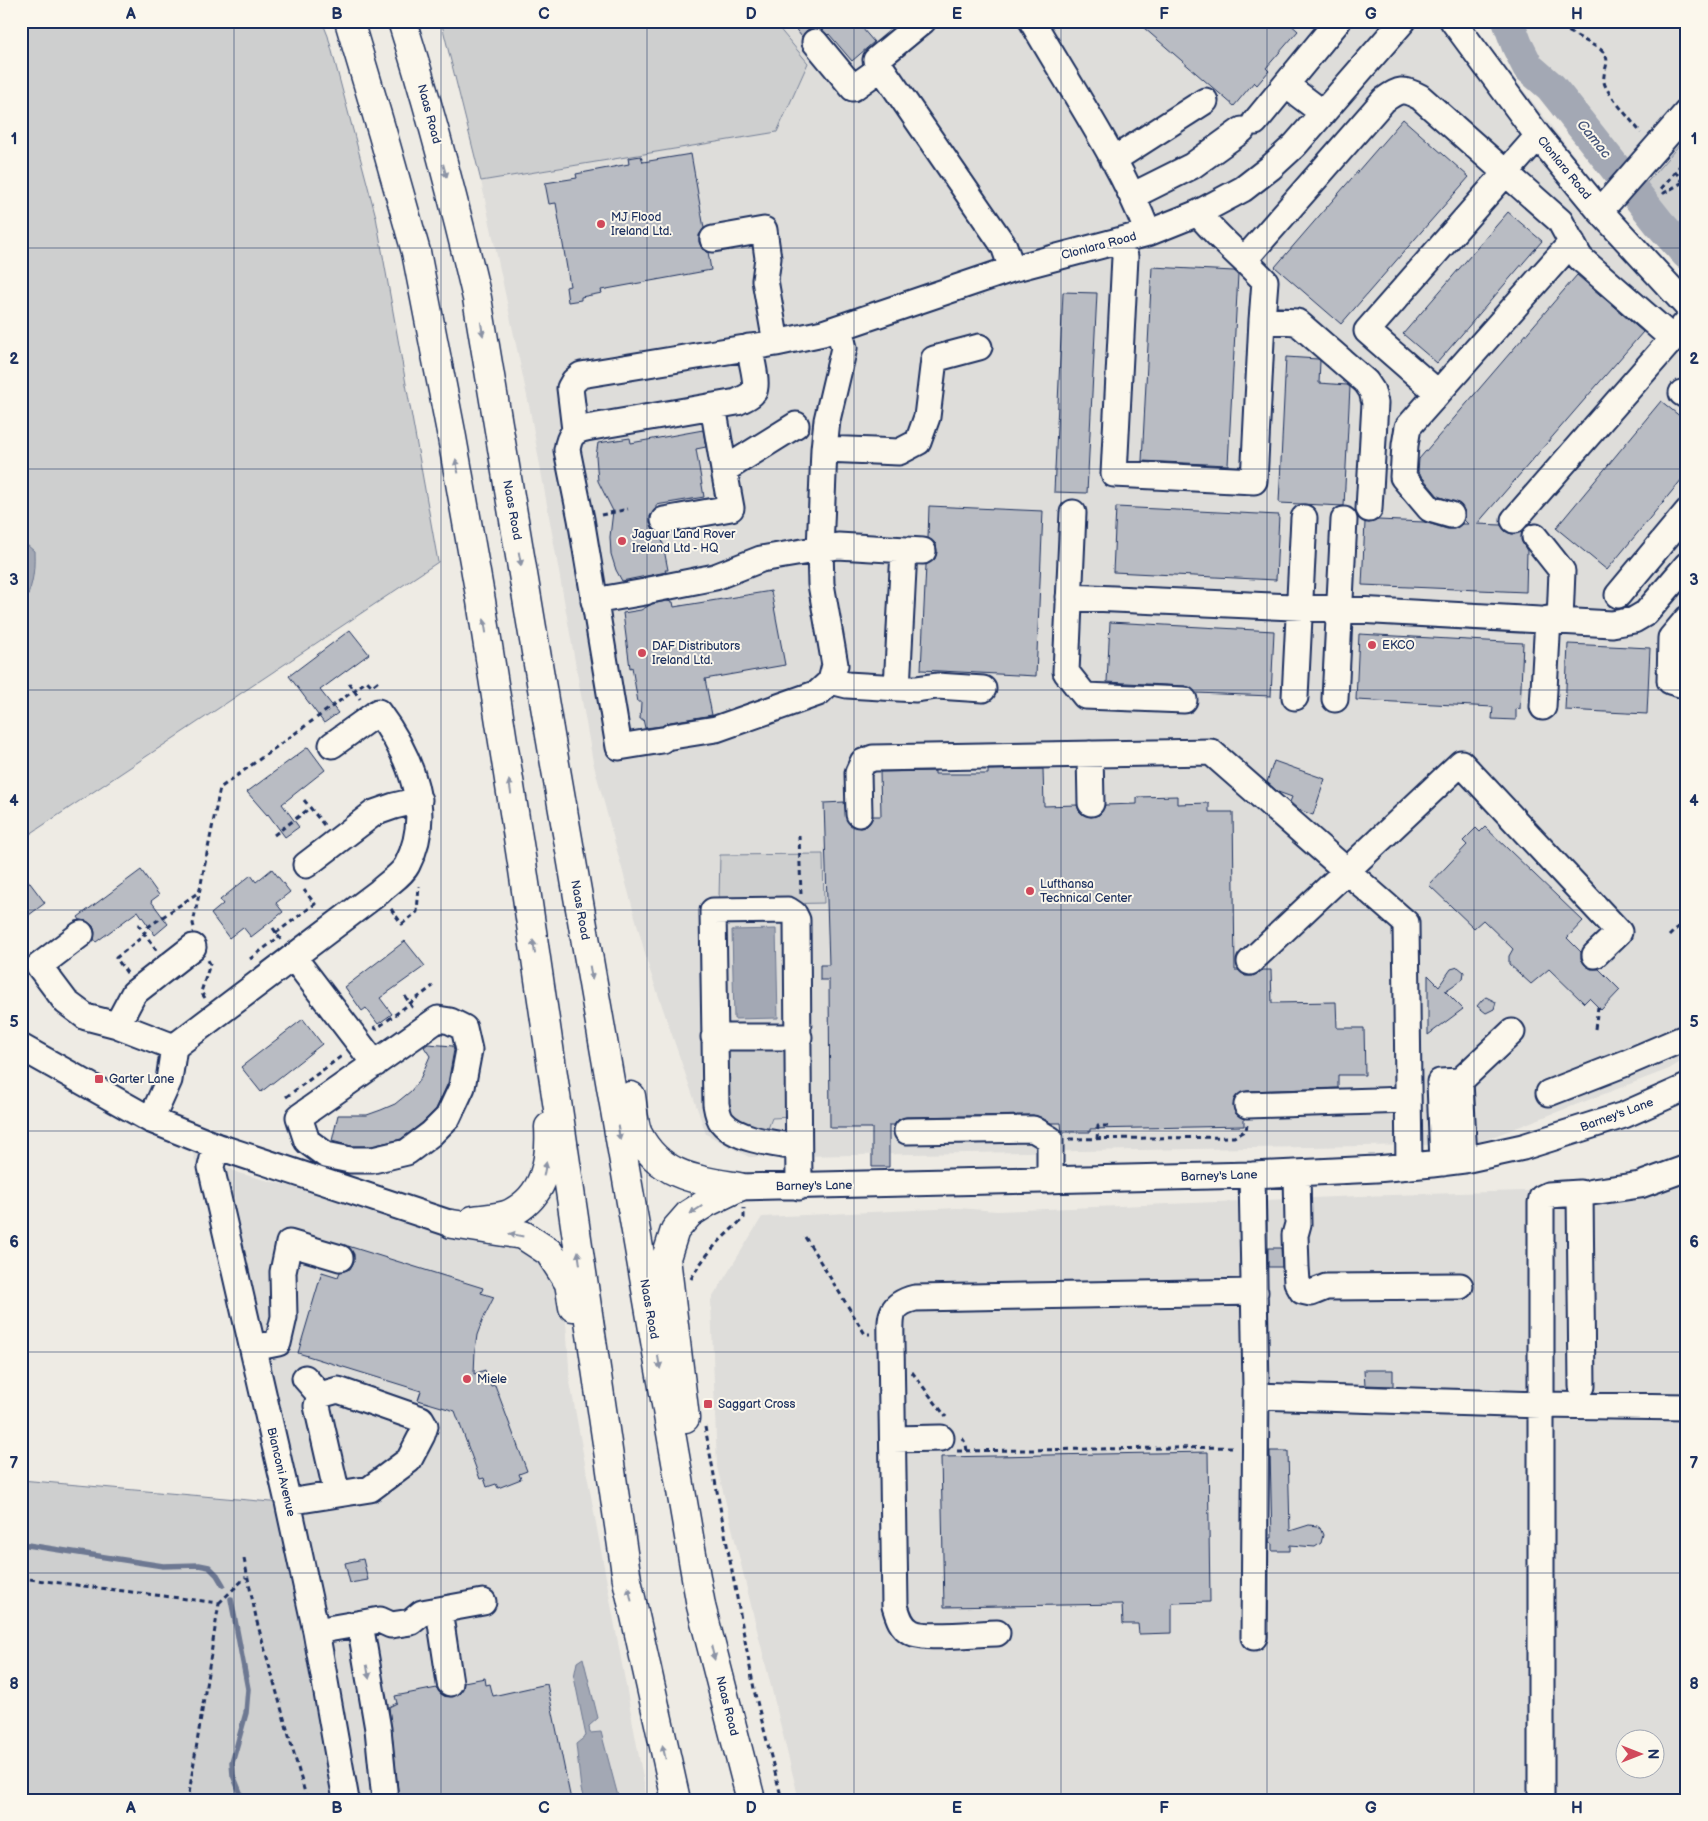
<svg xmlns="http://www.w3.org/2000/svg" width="1708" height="1821" viewBox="0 0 1708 1821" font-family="'Balsamiq Sans',sans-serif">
<rect width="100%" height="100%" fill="#eeebe4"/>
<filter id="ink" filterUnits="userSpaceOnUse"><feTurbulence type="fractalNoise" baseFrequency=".02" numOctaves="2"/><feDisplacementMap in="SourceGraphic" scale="10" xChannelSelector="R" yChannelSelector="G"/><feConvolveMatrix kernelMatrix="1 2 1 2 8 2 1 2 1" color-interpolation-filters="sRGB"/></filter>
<g filter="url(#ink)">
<path fill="#deddda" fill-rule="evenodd" d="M 773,21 L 1470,21 L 1675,286 L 1687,297 L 1687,1058 L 1669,1069 L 1474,1144 L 749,1157 L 706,1134 L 649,968 L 593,762 L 530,410 L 481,181 L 777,132 L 808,63 Z
M 1522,21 L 1687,21 L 1687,136 L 1642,188 L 1625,168 L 1599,128 L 1523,46 Z
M 192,1149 L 238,1173 L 549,1252 L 566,1322 L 570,1382 L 647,1800 L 335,1800 L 282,1503 Z
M 1687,1162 L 1687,1800 L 799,1800 L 717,1467 L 711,1300 L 762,1217 L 958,1208 L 997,1211 L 1360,1196 L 1588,1189 ZM 1626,1738 L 1656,1738 L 1656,1768 L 1626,1768 Z"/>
<path fill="#cecfcf" stroke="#747f96" d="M 21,21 L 322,21 L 328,36 L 376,217 L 438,562 L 21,840 Z
M 441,21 L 773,21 L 808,63 L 777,132 L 481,181 Z
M 1687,136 L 1687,261 L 1633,201 L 1642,188 Z
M 823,854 L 824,903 L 729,905 L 719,899 L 720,855 Z
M 785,1047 L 792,1117 L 772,1118 L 766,1134 L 730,1118 L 723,1053 L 725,1049 Z
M 21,1480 L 282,1503 L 335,1800 L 21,1800 Z"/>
<path fill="#a3a8b4" stroke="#6d7892" d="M 21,540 L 34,551 C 35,575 32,589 21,610 Z
M 776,929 L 778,1018 L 734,1019 L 732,930 Z
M 583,1658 L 598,1718 L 589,1726 L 590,1733 L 601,1732 L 619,1800 L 584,1800 L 581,1789 L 576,1744 L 586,1736 L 574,1677 L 577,1662 Z"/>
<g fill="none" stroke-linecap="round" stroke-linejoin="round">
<path stroke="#6d7892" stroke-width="5.5" d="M 21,1544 L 163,1566 L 199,1565 L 209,1567 L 217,1575 L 223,1585
M 231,1599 L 248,1689 L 246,1713 L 232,1763 L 233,1775 L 243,1800"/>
<path stroke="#a3a8b4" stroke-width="32" d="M 1508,21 L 1517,45 L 1528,67 L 1551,87 L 1659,223 L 1687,254"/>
</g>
<path fill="#b9bcc3" stroke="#1b2f5e" d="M 789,21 L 856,21 L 874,42 L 852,61 L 829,34 L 828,35 L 820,29 L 812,28 L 806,31 L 802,37 Z
M 1136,21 L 1287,21 L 1298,31 L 1266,68 L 1269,71 L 1257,85 L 1254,82 L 1234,106 Z
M 1403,119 L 1469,177 L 1341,324 L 1275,267 Z
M 691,154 L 704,228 L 699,235 L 699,242 L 702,249 L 708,252 L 711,270 L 601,290 L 602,293 L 581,297 L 581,300 L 568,302 L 566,287 L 570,286 L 556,203 L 549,204 L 545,183 L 577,178 L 576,174 L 629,164 L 628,158 L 641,156 L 643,162 Z
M 1508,212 L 1542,241 L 1437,363 L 1403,334 Z
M 1152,267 L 1234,271 L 1238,274 L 1228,465 L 1142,461 Z
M 1577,275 L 1643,332 L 1477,524 L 1501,525 L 1505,531 L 1512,534 L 1522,532 L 1521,540 L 1527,551 L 1526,592 L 1362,585 L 1365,522 L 1369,523 L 1378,520 L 1424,522 L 1447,529 L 1454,529 L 1462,524 L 1468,524 L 1464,520 L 1465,512 L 1461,505 L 1438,496 L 1418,472 L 1419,459 Z
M 1063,292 L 1097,293 L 1087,493 L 1054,492 Z
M 1286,357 L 1318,359 L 1320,361 L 1319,383 L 1347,385 L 1350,387 L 1344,506 L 1279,503 Z
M 1661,401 L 1687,422 L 1687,473 L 1607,570 L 1556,528 Z
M 703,430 L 706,447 L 696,449 L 704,497 L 656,505 L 656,508 L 650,516 L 650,522 L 653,529 L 661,534 L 668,570 L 665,570 L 666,572 L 622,581 L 616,570 L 611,554 L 610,537 L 613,511 L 598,481 L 596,456 L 598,443 L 630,438 L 631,443 Z
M 929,506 L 1043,511 L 1036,676 L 921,670 L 926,565 L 935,559 L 937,551 L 936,544 L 928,538 Z
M 1116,507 L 1279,515 L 1276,580 L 1113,572 Z
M 771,591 L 785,665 L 705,679 L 712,715 L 670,722 L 662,726 L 645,728 L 643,719 L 640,719 L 641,702 L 638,702 L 632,667 L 630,668 L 623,613 L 641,610 L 652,604 L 666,601 L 673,602 L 674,607 Z
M 1110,622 L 1274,631 L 1271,696 L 1196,693 L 1191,688 L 1185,686 L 1107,682 Z
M 350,630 L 369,654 L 320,690 L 338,713 L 324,723 L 289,676 Z
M 1359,634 L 1523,643 L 1520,709 L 1516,708 L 1516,720 L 1492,719 L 1493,707 L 1356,700 Z
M 1568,644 L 1650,648 L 1647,714 L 1565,710 Z
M 308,747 L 325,770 L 282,804 L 299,827 L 285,837 L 268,814 L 267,815 L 247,792 Z
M 1274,761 L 1325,779 L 1313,815 L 1299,810 L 1290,802 L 1292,797 L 1278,792 L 1267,782 Z
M 1043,769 L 1044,806 L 1077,805 L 1079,811 L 1084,815 L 1091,817 L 1099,815 L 1103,810 L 1105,805 L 1137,804 L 1137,797 L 1177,796 L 1177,804 L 1209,803 L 1209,812 L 1233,812 L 1235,970 L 1239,970 L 1245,976 L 1253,976 L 1263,970 L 1271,970 L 1272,1003 L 1336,1002 L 1337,1028 L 1364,1028 L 1365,1075 L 1338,1075 L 1338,1088 L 1247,1091 L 1240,1093 L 1235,1098 L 1233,1106 L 1235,1113 L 1244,1119 L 1244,1126 L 1090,1129 L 1090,1132 L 1062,1132 L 1061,1123 L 1051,1123 L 1040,1117 L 1033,1115 L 906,1117 L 899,1119 L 894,1125 L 889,1125 L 889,1167 L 872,1167 L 872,1128 L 830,1128 L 829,980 L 820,980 L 820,965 L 829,965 L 824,803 L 844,802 L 847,821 L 852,826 L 860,828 L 867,826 L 871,821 L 873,816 L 881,816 L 880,772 L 935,771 L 935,774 L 988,774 L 988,770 Z
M 1485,827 L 1583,921 L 1567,938 L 1581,952 L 1581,959 L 1585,965 L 1591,969 L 1599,969 L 1620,990 L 1601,1010 L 1589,998 L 1584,1003 L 1549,969 L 1531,984 L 1509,964 L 1509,956 L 1513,949 L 1483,920 L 1474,928 L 1429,885 L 1467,845 L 1463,841 L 1476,828 L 1480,832 Z
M 272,869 L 290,892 L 276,903 L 283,912 L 251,937 L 243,927 L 229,938 L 211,914 L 223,904 L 220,900 L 251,875 L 256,882 Z
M 141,870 L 159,895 L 151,901 L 168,924 L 155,935 L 138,911 L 96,942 L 94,939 L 95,932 L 93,926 L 87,921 L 80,920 L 78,917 Z
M 21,871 L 45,903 L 21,921 Z
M 405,941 L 425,966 L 380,998 L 392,1014 L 378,1024 L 366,1008 L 362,1011 L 345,987 Z
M 1458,967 L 1464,972 L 1463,979 L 1445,991 L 1463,1009 L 1428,1035 L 1428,975 L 1439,986 L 1451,969 Z
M 1486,997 L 1496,1002 L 1494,1009 L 1486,1013 L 1477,1006 L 1482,1000 Z
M 303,1019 L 322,1044 L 261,1092 L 241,1067 Z
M 428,1044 L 453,1046 L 454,1050 L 448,1083 L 436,1109 L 422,1123 L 401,1139 L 371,1146 L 351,1146 L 332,1141 L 338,1115 L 367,1115 L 381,1110 L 395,1104 L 411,1091 L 420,1079 L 430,1056 L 424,1047 Z
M 348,1246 L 483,1288 L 481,1293 L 494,1297 L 483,1319 L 477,1335 L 475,1350 L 474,1374 L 485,1370 L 491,1386 L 495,1385 L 527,1471 L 519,1474 L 521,1479 L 498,1488 L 496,1484 L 487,1487 L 484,1478 L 480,1479 L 455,1411 L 418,1400 L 421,1391 L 298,1353 L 322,1272 L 338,1277 L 340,1272 L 350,1269 L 354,1262 L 354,1254 Z
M 1268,1248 L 1281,1248 L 1282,1267 L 1268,1267 Z
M 1364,1370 L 1393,1370 L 1393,1386 L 1365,1385 Z
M 1270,1451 L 1288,1451 L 1290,1531 L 1309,1525 L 1317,1526 L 1320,1528 L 1323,1535 L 1321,1543 L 1315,1547 L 1290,1545 L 1290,1551 L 1272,1551 L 1272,1543 L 1269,1542 L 1269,1538 L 1272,1538 Z
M 1208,1452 L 1210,1602 L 1172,1603 L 1172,1633 L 1139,1634 L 1138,1624 L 1123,1624 L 1122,1604 L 944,1607 L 941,1457 Z
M 363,1559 L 368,1580 L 350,1583 L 345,1563 Z
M 485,1678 L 486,1685 L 490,1684 L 493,1696 L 547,1684 L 571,1800 L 399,1800 L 389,1707 L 397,1703 L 395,1696 L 437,1688 L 439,1692 L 444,1696 L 453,1697 L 459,1694 L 463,1689 L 464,1682 Z"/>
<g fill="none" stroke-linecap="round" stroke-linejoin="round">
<defs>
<path id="minor" d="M 923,21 L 876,60 L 1004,246 L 1012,269
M 1032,21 C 1071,89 1120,160 1148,233
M 1453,21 L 1538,136 L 1599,210 L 1687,306
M 815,42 L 853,88 L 881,68
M 1286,85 L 1323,113
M 1255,122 L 1338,21
M 1113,160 L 1205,101
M 1132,196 L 1192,166 L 1242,130
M 1599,210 L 1610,200 L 1687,112
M 1198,213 C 1218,238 1243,258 1265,281 L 1262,320 L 1297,322 L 1366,382 L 1372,391 L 1375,403 L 1369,509
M 713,239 L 764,230 L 768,258 L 765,280 L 776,343
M 1121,241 L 1125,257 L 1114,474 L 1254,481 L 1262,320
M 1245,259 L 1384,100 C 1399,89 1403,88 1420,97 L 1560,221 L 1580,258 L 1673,339
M 1438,393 L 1367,331 L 1538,136
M 1682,393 L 1687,396
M 713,406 L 724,470
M 575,430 L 570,388 L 574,381 L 581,375 L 776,343 L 823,333 L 1012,269 L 1148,233 L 1198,213 L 1243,189 L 1270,168 L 1295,145 L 1403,21
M 824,449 L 899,452 L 918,442 L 927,417 L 934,359 L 979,347
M 1073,513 L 1066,672 L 1085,696 L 1184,700
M 1451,515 L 1430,509 L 1403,477 L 1405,445 L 1408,427 L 1572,242
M 664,520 L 731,508 L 724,470 L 796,425
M 1514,520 L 1687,322
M 1535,537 L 1562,571 L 1560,620
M 650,590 L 715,577 L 761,559 L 838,546 L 923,551
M 1618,595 L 1687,512
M 1069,597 L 1339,609 L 1612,624 L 1634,620 L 1646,613 L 1687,565
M 594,601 L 645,592
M 1687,619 L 1671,638 L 1670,681 L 1687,686
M 831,681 L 847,685 L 916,689 L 937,686 L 983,689
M 897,688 L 904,550
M 1295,697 L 1304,518
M 1335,699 L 1344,520
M 1543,707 L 1548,619
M 672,736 L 716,729 L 818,693 L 831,681 L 835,665 L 821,584 L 820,550 L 824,449 L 827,420 L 844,348 L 839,329
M 662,740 L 619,747 L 581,519 L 567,450 C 569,437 572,431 586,428 L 737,402 C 743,399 751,396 754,391 C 758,383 751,357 749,347
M 1090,754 L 1091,803
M 859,814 L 858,773 L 863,762 L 873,758 L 1211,752 L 1406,923 L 1409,1166
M 306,865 L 374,813 L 394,806 L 419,800
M 81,934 L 39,966 L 66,1002 L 86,1017 L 117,1025 L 174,1047
M 294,958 L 375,1064
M 1250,962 L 1461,763 L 1619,932 L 1595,955
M 438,1019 L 450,1021 L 464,1028 L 469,1050 L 462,1087 L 448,1117 L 431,1134 L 407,1152 L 373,1160 L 350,1160 L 326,1155 L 307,1141 L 299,1117 Z
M 117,1025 L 134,993 L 193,947
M 714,1037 L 799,1037
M 21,1047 L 151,1120 L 216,1146 L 452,1224
M 1460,1081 L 1512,1032
M 1549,1093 L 1626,1063 L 1687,1037
M 1247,1105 L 1408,1100
M 151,1120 L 169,1080 L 174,1047 L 379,892 C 387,884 402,875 407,865 C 434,813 411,756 378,712 L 332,745
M 907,1131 L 1033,1129 L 1050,1139 L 1050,1180
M 216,1146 L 211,1167 L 288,1502 L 316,1631 L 346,1800
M 798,1147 C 777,1144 736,1140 722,1122 C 718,1117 717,1110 716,1104 L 713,911 L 788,910 L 794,914 L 797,920 L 799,1187
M 1443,1163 L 1440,1082 L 1460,1081 L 1464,1160
M 1297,1173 L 1298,1224 L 1295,1235 L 1296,1267 L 1297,1282 L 1302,1291 L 1311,1293 L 1326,1287 L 1460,1286
M 1252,1175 L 1256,1387 L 1254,1637
M 739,1187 L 1252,1175 L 1376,1169 L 1432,1164 L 1464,1160 L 1523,1147 L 1624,1115 L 1687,1087
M 1592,1192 L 1640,1185 L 1687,1168
M 253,1348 L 278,1343 L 284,1317 L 283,1272 L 289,1243 L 340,1258
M 305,1378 L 320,1395
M 1256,1396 L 1541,1405 L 1687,1407
M 893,1439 L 941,1438
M 288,1502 L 370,1489 L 409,1460 L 422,1435 L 425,1426 L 421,1419 L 338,1390 L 320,1395 L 317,1406 L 337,1494
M 439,1610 L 450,1683
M 360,1624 L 378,1729 L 385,1800
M 316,1631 L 380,1620 L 391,1625 L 411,1622 L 422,1613 L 483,1602
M 997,1633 C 979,1633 925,1640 911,1632 C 901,1627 898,1616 895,1606 L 891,1343 C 891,1318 887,1305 915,1298 L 1255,1292
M 1541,1800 L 1541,1203 L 1542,1198 L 1548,1195 L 1580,1193 L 1582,1386"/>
<path id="highway" d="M 349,21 L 383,135 L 416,252 L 451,432 L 481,601 L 522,863 L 627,1580 L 676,1800
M 402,21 C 431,112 455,205 477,298 L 547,718 L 701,1606 L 751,1800
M 631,1096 C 633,1107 633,1123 638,1134 C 660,1177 697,1180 739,1187
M 473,1220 C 485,1218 501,1218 511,1213 C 545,1196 551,1161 549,1127
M 452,1224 L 523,1235 L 549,1252 L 569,1283 L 573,1307
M 685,1418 L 666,1258 L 675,1230 L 689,1214 L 708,1202 L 739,1187"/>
</defs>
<use href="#minor" stroke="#1b2f5e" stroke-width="29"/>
<use href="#highway" stroke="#1b2f5e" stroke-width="31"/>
<path stroke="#1b2f5e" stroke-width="3" stroke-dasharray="5 4" stroke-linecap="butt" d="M 1554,21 L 1557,25 L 1600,49 C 1614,61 1602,68 1604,82 C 1606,93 1633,122 1641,133
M 1687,157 L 1661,189 L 1664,193 L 1683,182 L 1687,185
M 1675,171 L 1683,182
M 601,515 L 628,509
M 349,683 L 360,699
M 304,800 L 324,825
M 274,835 L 310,808
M 799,835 L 801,895
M 391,909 L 402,924 L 417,912 L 419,886
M 138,924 L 156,950
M 194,927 L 193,924 L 220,788 L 367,681 L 372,686 L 380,680
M 273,928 L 281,940
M 276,933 L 315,904 L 304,890
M 1669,936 L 1684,921
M 250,959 L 279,937
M 127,973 L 116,958 L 142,937 L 148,927 L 199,892
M 405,996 L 414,1010
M 205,998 L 201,992 L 210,964 L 208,960
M 374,1026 L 376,1029 L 433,986
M 1595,1029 L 1598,1007
M 286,1097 L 343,1055
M 1069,1139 L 1234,1137 L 1246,1130 L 1247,1125
M 1097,1139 L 1098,1126 L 1109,1126
M 805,1237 L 865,1334 L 870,1334
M 691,1279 C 706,1252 722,1238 744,1218 L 744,1208
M 912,1372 L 946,1417
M 705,1427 L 755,1694 L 782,1800
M 962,1438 L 966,1444 L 967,1451
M 957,1451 L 1235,1447
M 244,1559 L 257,1622 L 307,1800
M 21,1578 L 219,1603 L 188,1800
M 219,1603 L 246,1577"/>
<use href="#minor" stroke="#fbf7ec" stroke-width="25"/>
<use href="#highway" stroke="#fbf7ec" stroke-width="28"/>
</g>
<defs><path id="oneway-solid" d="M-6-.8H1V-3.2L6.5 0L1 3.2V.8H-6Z" transform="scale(1.25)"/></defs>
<g fill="#8b93a5">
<use href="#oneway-solid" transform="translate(445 171) rotate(75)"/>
<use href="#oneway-solid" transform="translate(482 329) rotate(81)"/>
<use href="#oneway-solid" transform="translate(457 466) rotate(-100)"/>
<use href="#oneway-solid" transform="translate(520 559) rotate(80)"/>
<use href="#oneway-solid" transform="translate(485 626) rotate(-99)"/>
<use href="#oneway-solid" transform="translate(510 787) rotate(-99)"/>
<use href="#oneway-solid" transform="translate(534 947) rotate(-98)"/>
<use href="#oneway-solid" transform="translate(591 973) rotate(80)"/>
<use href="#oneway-solid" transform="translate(619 1133) rotate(80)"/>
<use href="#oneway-solid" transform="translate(545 1169) rotate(-79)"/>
<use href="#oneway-solid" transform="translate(696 1210) rotate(147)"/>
<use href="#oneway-solid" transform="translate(516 1235) rotate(-169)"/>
<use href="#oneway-solid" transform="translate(579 1258) rotate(-98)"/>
<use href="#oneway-solid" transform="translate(659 1362) rotate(80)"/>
<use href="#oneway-solid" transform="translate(630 1594) rotate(-102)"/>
<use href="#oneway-solid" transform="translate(713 1653) rotate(76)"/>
<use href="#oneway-solid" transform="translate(368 1672) rotate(80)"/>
<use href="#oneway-solid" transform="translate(664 1752) rotate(-103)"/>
</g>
</g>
<path fill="none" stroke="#1b2f5e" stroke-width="1" stroke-opacity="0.55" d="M 234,21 L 234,1800M 441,21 L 441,1800M 647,21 L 647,1800M 854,21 L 854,1800M 1061,21 L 1061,1800M 1267,21 L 1267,1800M 1474,21 L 1474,1800M 21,248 L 1687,248M 21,469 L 1687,469M 21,690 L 1687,690M 21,910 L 1687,910M 21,1131 L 1687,1131M 21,1352 L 1687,1352M 21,1573 L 1687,1573"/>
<g fill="#d1495b" stroke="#fbf7ec" stroke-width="2">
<circle cx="601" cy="224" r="5"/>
<circle cx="622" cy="541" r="5"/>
<circle cx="1372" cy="645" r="5"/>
<circle cx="642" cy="653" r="5"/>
<circle cx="1030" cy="891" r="5"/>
<rect x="94" y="1074" width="10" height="10" rx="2.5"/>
<circle cx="467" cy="1379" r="5"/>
<rect x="703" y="1399" width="10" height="10" rx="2.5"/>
</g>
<g text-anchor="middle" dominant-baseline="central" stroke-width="4" stroke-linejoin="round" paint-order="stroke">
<g font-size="12" fill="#1b2f5e" stroke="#fbf7ec">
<text transform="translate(429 114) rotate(75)">Naas Road</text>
<text transform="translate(1564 168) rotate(51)">Clonlara Road</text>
<text transform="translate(1099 246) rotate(-15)">Clonlara Road</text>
<text transform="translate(512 510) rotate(80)">Naas Road</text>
<text transform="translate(580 910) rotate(80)">Naas Road</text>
<text transform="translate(1617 1115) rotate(-20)">Barney's Lane</text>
<text transform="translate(1219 1176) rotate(-2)">Barney's Lane</text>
<text transform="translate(814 1186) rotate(-1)">Barney's Lane</text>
<text transform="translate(649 1309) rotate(80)">Naas Road</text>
<text transform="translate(281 1472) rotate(77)">Bianconi Avenue</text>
<text transform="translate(727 1706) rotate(76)">Naas Road</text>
</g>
<g font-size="12" fill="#1b2f5e" stroke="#fbf7ec" text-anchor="start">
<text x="611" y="217">MJ Flood<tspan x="611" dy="14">Ireland Ltd.</tspan></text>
<text x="632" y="534">Jaguar Land Rover<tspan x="632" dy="14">Ireland Ltd - HQ</tspan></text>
<text x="1382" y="645">EKCO</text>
<text x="652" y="646">DAF Distributors<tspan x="652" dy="14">Ireland Ltd.</tspan></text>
<text x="1040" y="884">Lufthansa<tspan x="1040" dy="14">Technical Center</tspan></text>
<text x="109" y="1079">Garter Lane</text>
<text x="477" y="1379">Miele</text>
<text x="718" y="1404">Saggart Cross</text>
</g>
<g font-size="14" font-style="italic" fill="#445378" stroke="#fbf7ec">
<text transform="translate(1594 139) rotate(51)">Camac</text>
</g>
</g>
<rect width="1708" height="1821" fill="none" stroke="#fbf7ec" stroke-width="55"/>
<g transform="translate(1640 1754) rotate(90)"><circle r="24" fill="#fbf7ec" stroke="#a1a7b3"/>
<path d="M0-4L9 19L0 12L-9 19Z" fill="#d1495b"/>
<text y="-8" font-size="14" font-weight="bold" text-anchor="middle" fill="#1b2f5e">N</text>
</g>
<rect x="28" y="28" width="1652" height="1766" fill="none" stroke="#1b2f5e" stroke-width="2"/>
<g font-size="16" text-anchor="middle" font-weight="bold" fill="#1b2f5e">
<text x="131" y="19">A</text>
<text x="337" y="19">B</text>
<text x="544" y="19">C</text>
<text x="751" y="19">D</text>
<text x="957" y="19">E</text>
<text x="1164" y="19">F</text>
<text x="1371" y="19">G</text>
<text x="1577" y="19">H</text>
<text x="14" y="144">1</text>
<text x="1694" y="144">1</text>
<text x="14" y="364">2</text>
<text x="1694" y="364">2</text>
<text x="14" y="585">3</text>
<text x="1694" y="585">3</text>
<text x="14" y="806">4</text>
<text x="1694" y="806">4</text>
<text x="14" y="1027">5</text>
<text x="1694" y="1027">5</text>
<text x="14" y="1247">6</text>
<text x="1694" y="1247">6</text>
<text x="14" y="1468">7</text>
<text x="1694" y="1468">7</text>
<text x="14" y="1689">8</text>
<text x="1694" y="1689">8</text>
<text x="131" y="1813">A</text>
<text x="337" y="1813">B</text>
<text x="544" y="1813">C</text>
<text x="751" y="1813">D</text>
<text x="957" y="1813">E</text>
<text x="1164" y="1813">F</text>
<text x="1371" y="1813">G</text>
<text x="1577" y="1813">H</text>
</g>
</svg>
